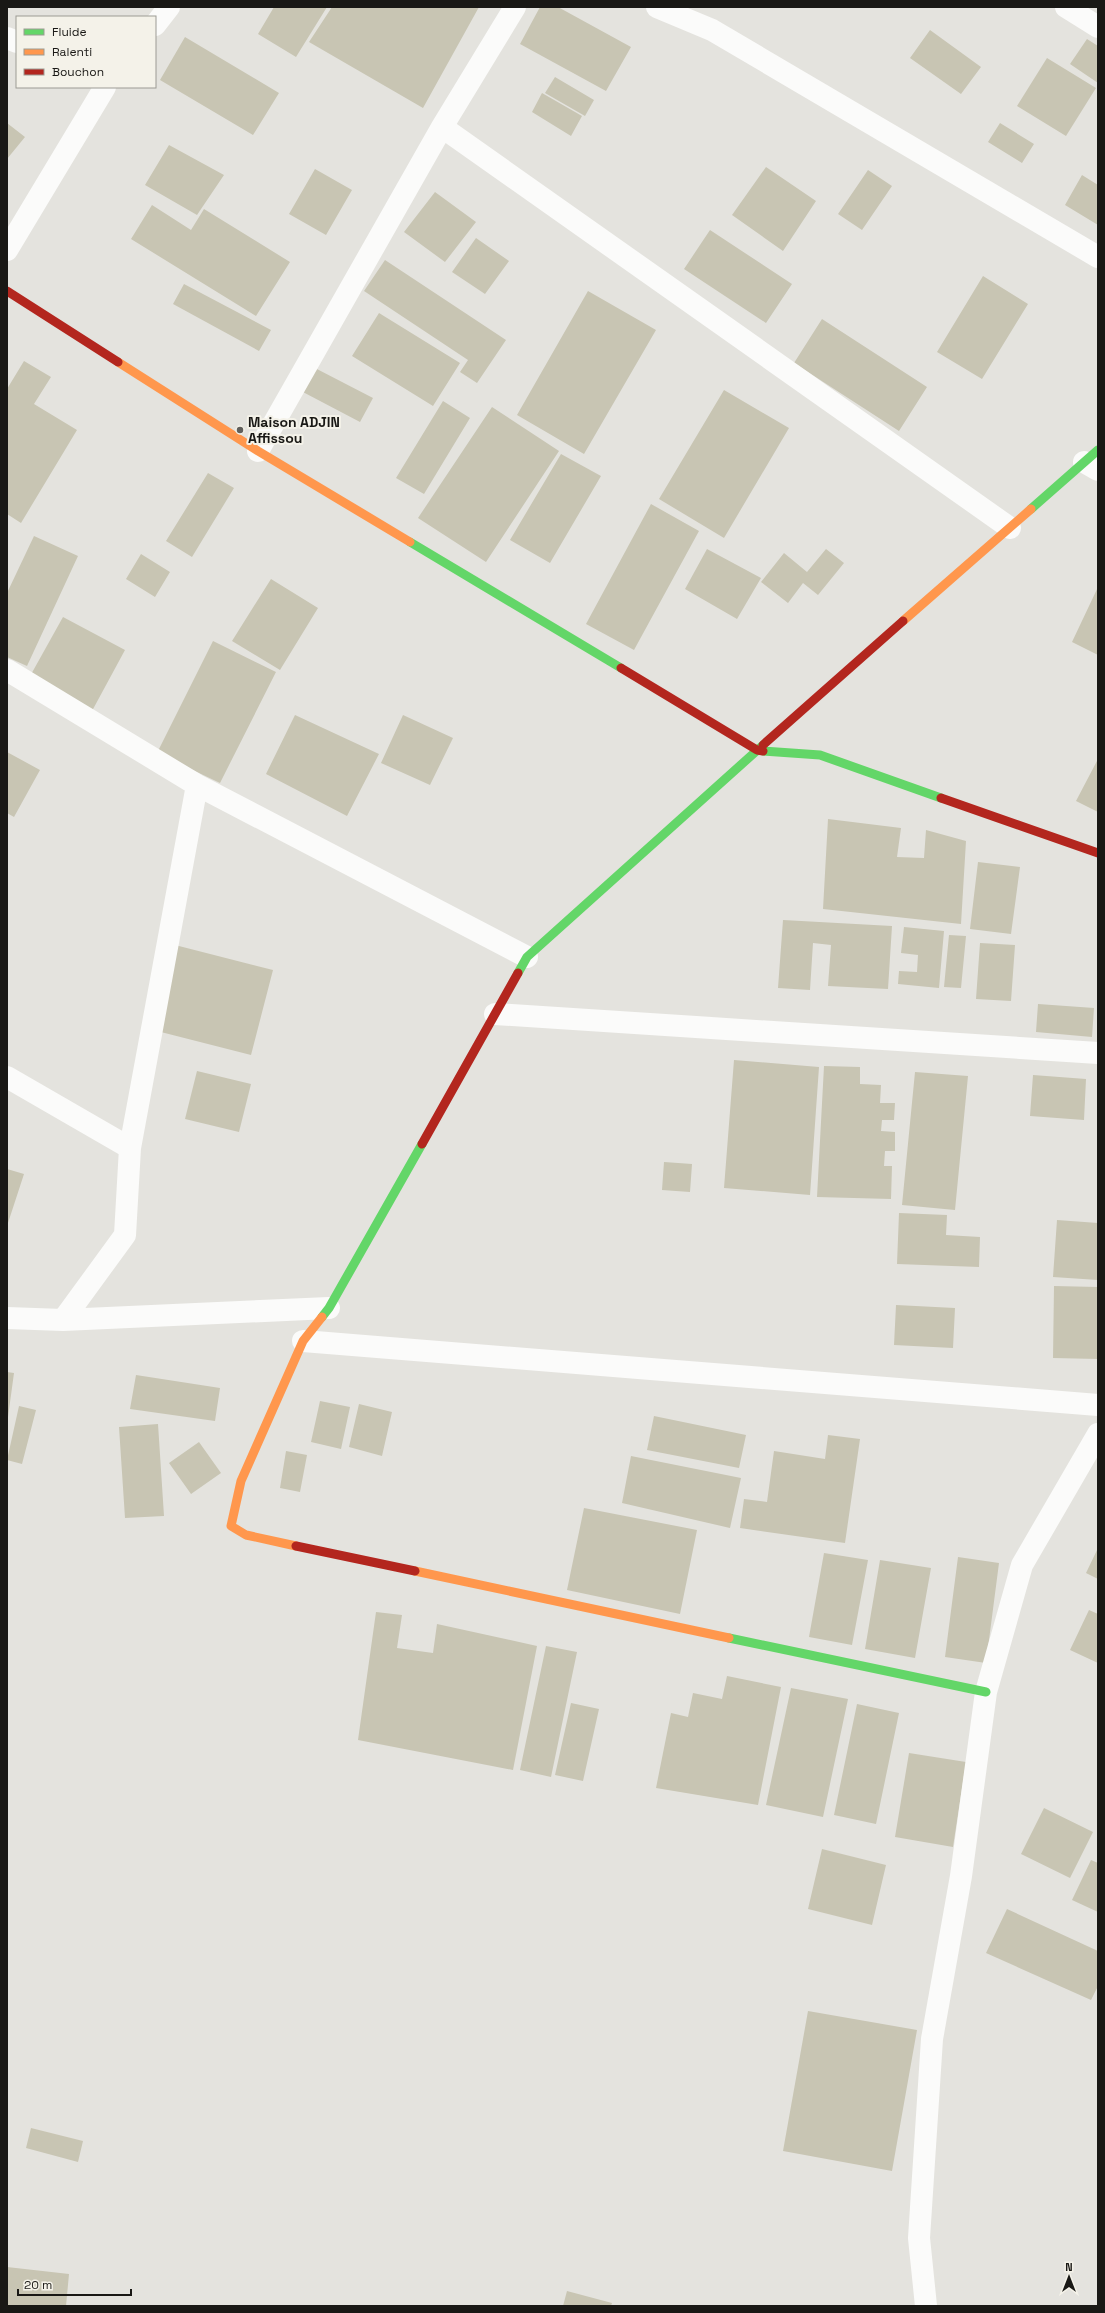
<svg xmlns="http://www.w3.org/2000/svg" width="1105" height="2313" viewBox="0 0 1105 2313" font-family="'Space Grotesk',sans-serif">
<rect width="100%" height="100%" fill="#e4e3de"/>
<path fill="#c8c5b3" d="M 274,7 L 327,7 L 296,57 L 258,34 Z
M 332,7 L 479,7 L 423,108 L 309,42 Z
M 540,7 L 558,7 L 631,47 L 606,91 L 520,44 Z
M 930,30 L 981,67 L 961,94 L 910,58 Z
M 185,37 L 279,93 L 253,135 L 160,80 Z
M 1087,39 L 1098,46 L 1098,83 L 1070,64 Z
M 1047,58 L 1096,88 L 1066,136 L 1017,106 Z
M 555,77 L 594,100 L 585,116 L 545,93 Z
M 542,93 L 582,116 L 571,136 L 532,112 Z
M 7,123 L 25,137 L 7,159 Z
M 1000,123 L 1034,144 L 1022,163 L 988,142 Z
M 169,145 L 224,175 L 197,215 L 145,185 Z
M 766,167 L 816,201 L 783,251 L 732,215 Z
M 315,169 L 352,190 L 326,235 L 289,214 Z
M 868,170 L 892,186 L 862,230 L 838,214 Z
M 1082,175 L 1098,185 L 1098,225 L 1065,205 Z
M 435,192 L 476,222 L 445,262 L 404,232 Z
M 152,205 L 191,230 L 204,209 L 290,262 L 256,316 L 131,239 Z
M 710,230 L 792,284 L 766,323 L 684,269 Z
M 476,238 L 509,261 L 485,294 L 452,272 Z
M 385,260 L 506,340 L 477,383 L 460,372 L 468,360 L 364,291 Z
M 983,276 L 1028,304 L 982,379 L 937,352 Z
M 184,284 L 271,330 L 259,351 L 173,304 Z
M 588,291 L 656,330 L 584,454 L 517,415 Z
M 379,313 L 460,363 L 433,406 L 352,356 Z
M 822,319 L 927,387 L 899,431 L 794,363 Z
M 24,361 L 51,377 L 34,404 L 77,430 L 21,523 L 7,514 L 7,389 Z
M 313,367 L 373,398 L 360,422 L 301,391 Z
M 724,390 L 789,428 L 724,538 L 659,499 Z
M 443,401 L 470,418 L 424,494 L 396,478 Z
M 492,407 L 559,451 L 486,562 L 418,518 Z
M 561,454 L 601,476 L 550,563 L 510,540 Z
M 208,473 L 234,488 L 192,557 L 166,541 Z
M 651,504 L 699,531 L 634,650 L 586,624 Z
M 34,536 L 78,556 L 27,666 L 7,657 L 7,593 Z
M 707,549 L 761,578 L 737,619 L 685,589 Z
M 826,549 L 844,563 L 818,595 L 803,583 L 788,603 L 761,582 L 784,553 L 807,572 Z
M 141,554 L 170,572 L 155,597 L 126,579 Z
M 271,579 L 318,608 L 280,670 L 232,641 Z
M 1098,587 L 1098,655 L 1072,642 Z
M 63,617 L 125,650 L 92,711 L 29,678 Z
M 213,641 L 276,672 L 220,783 L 157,753 Z
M 295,715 L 379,754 L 347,816 L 266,774 Z
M 403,715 L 453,738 L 430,785 L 381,763 Z
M 7,752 L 40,770 L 14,817 L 7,813 Z
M 1098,759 L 1098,812 L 1076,801 Z
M 828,819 L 901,828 L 897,857 L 924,858 L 926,830 L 966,841 L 961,924 L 823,909 Z
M 978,862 L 1020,867 L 1011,934 L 970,929 Z
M 783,920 L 892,926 L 888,989 L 828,986 L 831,945 L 813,943 L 810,990 L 778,988 Z
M 904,927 L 944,931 L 939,988 L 898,984 L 899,971 L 917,972 L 918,955 L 901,953 Z
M 949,935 L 966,936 L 961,988 L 944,987 Z
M 980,943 L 1015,945 L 1011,1001 L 976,999 Z
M 175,945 L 273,970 L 251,1055 L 153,1030 Z
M 1038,1004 L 1094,1008 L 1092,1037 L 1036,1032 Z
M 734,1060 L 819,1067 L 810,1195 L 724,1188 Z
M 824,1066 L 860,1067 L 860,1084 L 881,1085 L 880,1103 L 895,1103 L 894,1120 L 882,1120 L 881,1131 L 895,1132 L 895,1151 L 885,1151 L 884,1166 L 892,1166 L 891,1199 L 817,1197 Z
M 197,1071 L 251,1084 L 239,1132 L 185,1119 Z
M 915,1072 L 968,1076 L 955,1210 L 902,1205 Z
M 1033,1075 L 1086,1079 L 1084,1120 L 1030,1116 Z
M 664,1162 L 692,1164 L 690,1192 L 662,1190 Z
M 7,1169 L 24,1174 L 7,1226 Z
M 899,1213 L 947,1215 L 946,1235 L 980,1237 L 979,1267 L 897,1264 Z
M 1057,1220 L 1098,1223 L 1098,1280 L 1053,1277 Z
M 1054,1286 L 1098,1287 L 1098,1359 L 1053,1358 Z
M 896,1305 L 955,1308 L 953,1348 L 894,1345 Z
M 7,1372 L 14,1373 L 8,1417 L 7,1417 Z
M 136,1375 L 220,1388 L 215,1421 L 130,1409 Z
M 320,1401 L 350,1407 L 341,1449 L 311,1442 Z
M 359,1404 L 392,1412 L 382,1456 L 349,1447 Z
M 19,1406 L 36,1410 L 22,1464 L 7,1460 Z
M 654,1416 L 746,1435 L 739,1468 L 647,1450 Z
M 158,1424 L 164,1516 L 125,1518 L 119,1427 Z
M 828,1435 L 860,1439 L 845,1543 L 740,1528 L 744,1499 L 767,1502 L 774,1451 L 825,1459 Z
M 199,1442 L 221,1473 L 191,1494 L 169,1463 Z
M 286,1451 L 307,1455 L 300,1492 L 280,1488 Z
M 631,1456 L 741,1478 L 730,1528 L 622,1503 Z
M 584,1508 L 697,1530 L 680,1614 L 567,1590 Z
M 1098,1548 L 1098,1579 L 1086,1573 Z
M 824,1553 L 868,1560 L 852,1645 L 809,1637 Z
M 958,1557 L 999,1563 L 986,1663 L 945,1657 Z
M 880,1560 L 931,1568 L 915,1658 L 865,1649 Z
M 1089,1610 L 1098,1614 L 1098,1663 L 1070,1650 Z
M 376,1612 L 402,1615 L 397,1648 L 433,1653 L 437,1624 L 537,1646 L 513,1770 L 358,1740 Z
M 546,1646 L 577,1652 L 551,1777 L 520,1770 Z
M 727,1676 L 781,1687 L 758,1805 L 656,1788 L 671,1713 L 688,1717 L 693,1693 L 722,1699 Z
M 791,1688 L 848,1699 L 823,1817 L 766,1805 Z
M 571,1703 L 599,1709 L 583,1781 L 555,1775 Z
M 857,1704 L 899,1713 L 876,1824 L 834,1815 Z
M 909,1753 L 966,1762 L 953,1847 L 895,1837 Z
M 1044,1808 L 1093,1832 L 1070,1878 L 1021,1854 Z
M 822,1849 L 886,1865 L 872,1925 L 808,1909 Z
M 1091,1860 L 1098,1863 L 1098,1912 L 1072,1900 Z
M 1007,1909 L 1098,1951 L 1098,1986 L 1091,2000 L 986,1953 Z
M 808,2011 L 917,2030 L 892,2171 L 783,2151 Z
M 31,2128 L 83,2141 L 78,2162 L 26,2148 Z
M 7,2267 L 69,2274 L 66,2306 L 7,2306 Z
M 567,2291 L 612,2303 L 611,2306 L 563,2306 Z"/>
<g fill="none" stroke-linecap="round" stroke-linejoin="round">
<path stroke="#fbfbfa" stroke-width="22" d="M 657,7 L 712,30 L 1098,257
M 1066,7 L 1098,27
M 155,25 L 169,7
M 7,38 L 17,42
M 442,127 L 1010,528
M 7,250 L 105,87
M 258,451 L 442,127 L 515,7
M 1084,462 L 1098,470
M 7,670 L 197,785 L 527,957
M 495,1014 L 1098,1053
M 7,1077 L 130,1148
M 7,1318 L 63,1320 L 329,1308
M 63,1320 L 125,1235 L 130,1148 L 197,785
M 303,1341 L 1098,1405
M 926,2306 L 919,2238 L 932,2039 L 961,1876 L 986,1692 L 1022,1565 L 1098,1434"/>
<path stroke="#63d668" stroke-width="9" d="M 1031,509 L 1098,450
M 410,542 L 621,668
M 763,751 L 820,755 L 941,798
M 518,973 L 527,957 L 763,745
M 322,1317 L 329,1308 L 422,1144
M 729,1638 L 986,1692"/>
<path stroke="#ff974d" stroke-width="9" d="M 118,362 L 258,451 L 410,542
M 903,621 L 1031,509
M 296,1546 L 246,1535 L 231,1526 L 241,1481 L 303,1341 L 322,1317
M 415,1571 L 729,1638"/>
<path stroke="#b3261e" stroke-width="9" d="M 7,291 L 118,362
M 621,668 L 757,750 L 763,751
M 763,745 L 903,621
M 941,798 L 1098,853
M 422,1144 L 518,973
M 296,1546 L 415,1571"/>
</g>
<circle fill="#605f5b" stroke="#f4f2e9" stroke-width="1.5" cx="240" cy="430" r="4"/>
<g text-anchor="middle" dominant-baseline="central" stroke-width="4" stroke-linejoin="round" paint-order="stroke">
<g font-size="14" font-weight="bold" fill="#191815" stroke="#f4f2e9" text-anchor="start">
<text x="248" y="422">Maison ADJIN<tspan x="248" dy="16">Affissou</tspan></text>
</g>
</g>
<rect width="1105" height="2313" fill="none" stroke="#191815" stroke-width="16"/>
<rect x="16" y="16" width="140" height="72" fill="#f4f2e9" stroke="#9c9b94"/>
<rect x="24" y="29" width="20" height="6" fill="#63d668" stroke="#9c9b94"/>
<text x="52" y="36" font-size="12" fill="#191815">Fluide</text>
<rect x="24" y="49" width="20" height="6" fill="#ff974d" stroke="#9c9b94"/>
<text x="52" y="56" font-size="12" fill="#191815">Ralenti</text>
<rect x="24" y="69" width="20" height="6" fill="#b3261e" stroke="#9c9b94"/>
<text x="52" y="76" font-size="12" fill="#191815">Bouchon</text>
<g transform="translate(1069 2277)" stroke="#f4f2e9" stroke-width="3" paint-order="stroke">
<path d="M0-3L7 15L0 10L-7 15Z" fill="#191815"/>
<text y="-6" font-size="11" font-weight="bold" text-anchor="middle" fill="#191815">N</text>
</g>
<path d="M18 2289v6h113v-6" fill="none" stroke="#191815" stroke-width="2"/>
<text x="24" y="2289" font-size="12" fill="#191815" stroke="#f4f2e9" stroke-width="3" paint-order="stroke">20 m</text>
</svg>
